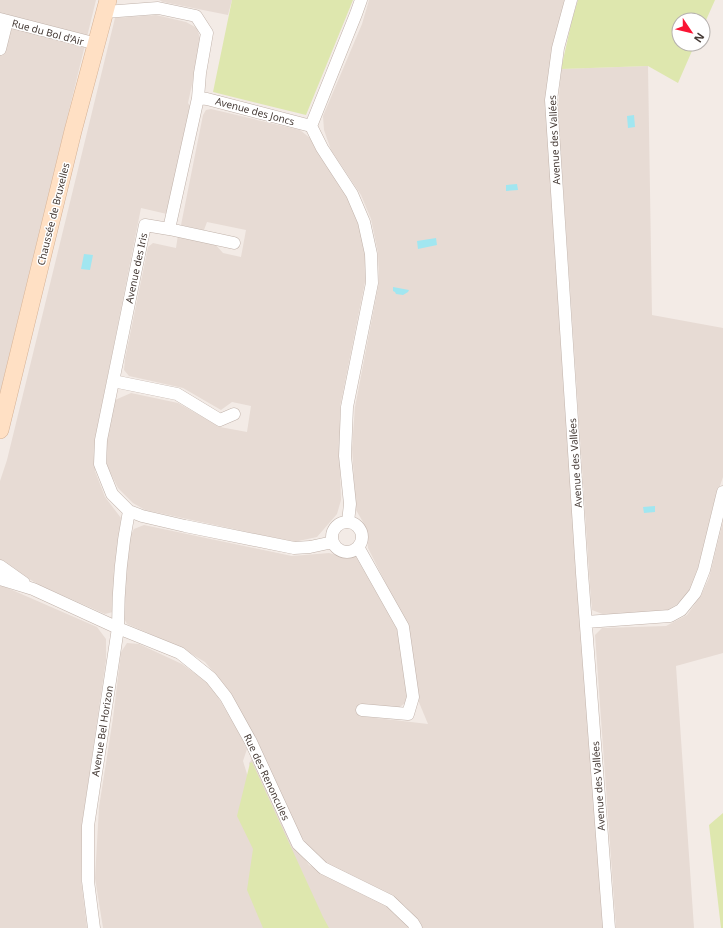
<svg xmlns="http://www.w3.org/2000/svg" width="723" height="928" viewBox="0 0 723 928" font-family="'Noto Sans',sans-serif">
<rect width="100%" height="100%" fill="#f3ebe6"/>
<path fill="#e7dbd4" d="M 0,0 L 96,0 L 0,393 Z
M 159,0 L 232,0 L 228,15 L 163,2 Z
M 369,0 L 567,0 L 549,68 L 603,928 L 422,928 L 418,920 L 405,906 L 386,892 L 337,870 L 318,858 L 299,834 L 244,717 L 226,687 L 205,662 L 178,646 L 127,624 L 122,615 L 128,540 L 134,529 L 144,525 L 292,556 L 329,553 L 346,557 L 356,557 L 397,629 L 407,691 L 407,702 L 398,708 L 361,705 L 359,716 L 428,724 L 418,700 L 407,626 L 368,548 L 367,536 L 363,522 L 356,510 L 352,448 L 355,407 L 379,282 L 378,253 L 371,219 L 361,195 L 331,150 L 324,130 L 323,116 L 362,24 Z
M 156,15 L 186,22 L 197,28 L 201,42 L 188,103 L 190,106 L 167,214 L 141,208 L 95,440 L 95,471 L 105,497 L 121,518 L 113,612 L 105,614 L 39,585 L 0,561 L 0,481 L 7,460 L 115,18 Z
M 648,66 L 652,315 L 723,328 L 723,477 L 713,506 L 699,568 L 691,591 L 676,605 L 666,611 L 605,615 L 592,610 L 590,587 L 558,110 L 561,69 Z
M 211,109 L 300,130 L 310,138 L 348,197 L 359,224 L 366,253 L 366,277 L 340,407 L 340,468 L 341,500 L 337,514 L 317,537 L 294,542 L 145,510 L 133,503 L 118,488 L 107,466 L 107,441 L 115,400 L 131,393 L 178,403 L 220,427 L 247,432 L 251,406 L 232,402 L 221,410 L 183,388 L 129,376 L 124,370 L 125,359 L 148,247 L 153,243 L 176,248 L 178,235 L 214,243 L 223,253 L 241,257 L 246,230 L 207,222 L 204,230 L 181,225 L 203,115 L 206,110 Z
M 723,521 L 723,653 L 676,666 L 694,928 L 616,928 L 595,635 L 602,628 L 666,626 L 687,615 L 700,597 L 709,578 Z
M 0,586 L 3,586 L 97,627 L 106,639 L 106,660 L 82,825 L 81,879 L 87,928 L 0,928 Z
M 127,643 L 139,644 L 182,664 L 208,683 L 215,692 L 239,733 L 247,749 L 243,761 L 265,832 L 299,928 L 103,928 L 95,878 L 99,807 L 113,718 L 121,652 Z
M 252,759 L 290,839 L 309,865 L 337,881 L 391,908 L 410,928 L 306,928 L 265,817 L 249,763 Z"/>
<path fill="#dee7ae" d="M 232,0 L 353,0 L 306,115 L 213,92 Z
M 578,0 L 715,0 L 703,27 L 703,20 L 679,20 L 679,44 L 695,44 L 678,83 L 648,66 L 561,69 L 572,20 Z
M 252,762 L 323,917 L 329,928 L 263,928 L 247,890 L 253,849 L 237,816 L 250,763 Z
M 723,813 L 723,928 L 721,928 L 709,825 Z"/>
<path fill="#a1e6f0" d="M 634,115 L 635,127 L 628,128 L 627,116 Z
M 517,184 L 518,190 L 506,191 L 506,185 Z
M 436,238 L 437,245 L 418,249 L 417,241 Z
M 84,254 L 93,255 L 90,270 L 81,269 Z
M 393,287 L 409,290 L 408,292 L 403,295 L 396,294 L 395,292 L 393,291 Z
M 655,506 L 655,512 L 644,513 L 643,507 Z"/>
<g fill="none" stroke-linecap="round" stroke-linejoin="round">
<defs>
<path id="minor" d="M 571,0 L 558,48 L 551,100 L 582,573 L 609,928
M 105,12 L 158,8 L 196,16 L 207,33 L 200,73 L 198,98 L 169,229 L 145,225 L 101,440 L 100,464 L 112,494 L 129,511 L 142,516 L 185,526 L 294,548 L 310,547 L 333,542
M 0,19 L 97,44
M 0,49 L 7,21
M 198,98 L 207,99 L 311,126
M 169,229 L 234,243
M 113,381 L 177,394 L 220,420 L 234,414
M 348,522 L 350,504 L 345,456 L 347,407 L 372,283 L 371,254 L 364,222 L 352,194 L 322,148 L 311,126 L 356,14 L 361,0
M332 537a15 15 0 1 1 30 0a15 15 0 1 1-30 0Z
M 358,547 L 403,627 L 413,697 L 408,714 L 362,710
M 0,566 L 24,583
M 0,579 L 33,589 L 118,628 L 180,653 L 211,678 L 226,697 L 251,742 L 298,844 L 323,868 L 390,901 L 413,923 L 416,928
M 586,622 L 670,616 L 681,610 L 695,593 L 704,570 L 723,492
M 94,928 L 88,881 L 88,826 L 118,628 C 118,591 122,546 129,511"/>
<path id="secondary" d="M 0,430 L 73,131 L 108,0"/>
</defs>
<use href="#minor" stroke="#c1b3ab" stroke-width="13"/>
<use href="#secondary" stroke="#d6b397" stroke-width="18"/>
<use href="#minor" stroke="#fff" stroke-width="12"/>
<use href="#secondary" stroke="#ffe0c4" stroke-width="17"/>
</g>
<g text-anchor="middle" dominant-baseline="central" stroke-width="3" stroke-linejoin="round" paint-order="stroke">
<g font-size="10" fill="#453a35" stroke="#fff">
<text transform="translate(48 32) rotate(15)">Rue du Bol d'Air</text>
<text transform="translate(255 111) rotate(15)">Avenue des Joncs</text>
<text transform="translate(554 140) rotate(-93)">Avenue des Vallées</text>
<text transform="translate(53 214) rotate(-76)">Chaussée de Bruxelles</text>
<text transform="translate(136 268) rotate(-78)">Avenue des Iris</text>
<text transform="translate(575 463) rotate(-94)">Avenue des Vallées</text>
<text transform="translate(102 731) rotate(-81)">Avenue Bel Horizon</text>
<text transform="translate(267 777) rotate(65)">Rue des Renoncules</text>
<text transform="translate(598 786) rotate(-94)">Avenue des Vallées</text>
</g>
</g>
<g transform="translate(691 32) rotate(125)"><circle r="19" fill="#ffffff" stroke="#b5b0ae"/>
<path d="M0-3L7 15L0 10L-7 15Z" fill="#fa1534"/>
<text y="-6" font-size="11" font-weight="bold" text-anchor="middle" fill="#453a35">N</text>
</g>
</svg>
